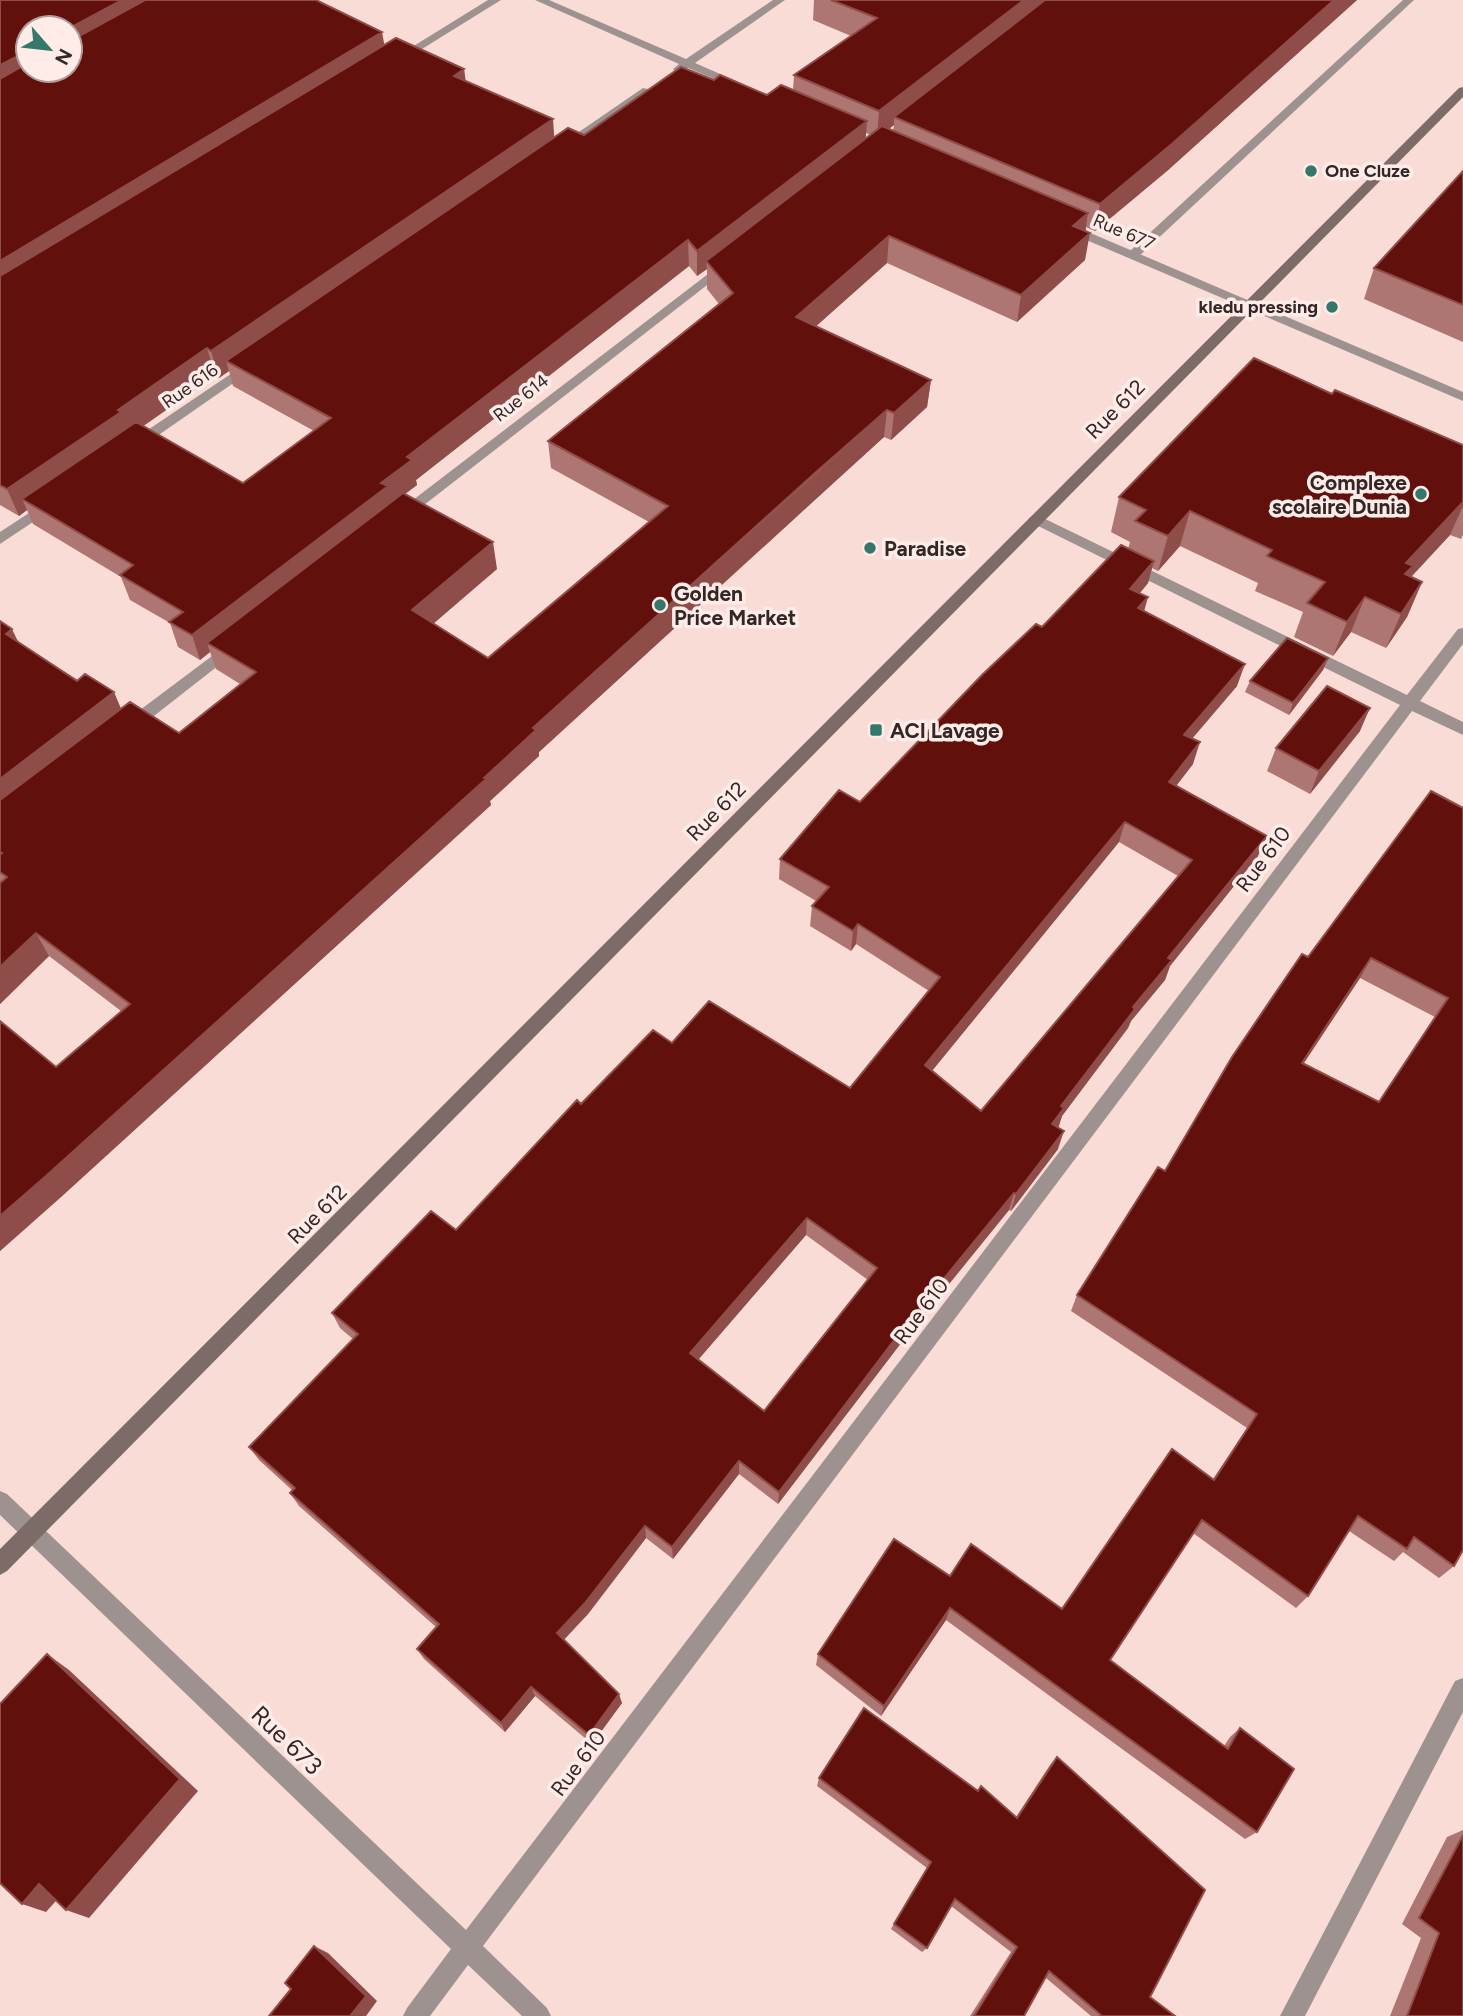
<svg xmlns="http://www.w3.org/2000/svg" width="1463" height="2016" viewBox="0 0 1463 2016" font-family="Figtree,sans-serif">
<rect width="100%" height="100%" fill="#fadcd7"/>
<g fill="none" stroke-linecap="round" stroke-linejoin="round">
<path fill="#9e9290" fill-rule="evenodd" d="M 1403,0 L 1414,0 L 1137,258 L 1129,258 L 1129,252 Z"/>
<path fill="#9e9290" fill-rule="evenodd" d="M 488,0 L 501,0 L 401,62 L 391,60 Z
M 535,0 L 549,0 L 686,59 L 773,0 L 785,0 L 695,63 L 743,84 L 745,86 L 739,89 L 688,68 L 675,71 L 673,69 L 679,64 Z
M 643,88 L 653,90 L 568,151 L 560,151 L 560,145 Z
M 1067,223 L 1463,392 L 1463,401 L 1063,230 L 1063,224 Z
M 725,261 L 731,265 L 729,268 L 406,519 L 396,519 L 396,513 Z
M 250,361 L 257,365 L 255,368 L 140,448 L 130,448 L 130,442 Z
M 49,500 L 54,502 L 54,508 L 0,544 L 0,532 Z
M 1035,514 L 1407,695 L 1458,629 L 1463,628 L 1463,644 L 1420,701 L 1463,722 L 1463,735 L 1412,711 L 483,1946 L 547,2008 L 551,2016 L 522,2016 L 468,1965 L 430,2016 L 403,2016 L 407,2008 L 451,1949 L 0,1515 L 0,1491 L 7,1494 L 466,1930 L 1400,705 L 1030,522 L 1028,519 Z
M 232,641 L 237,643 L 240,647 L 237,651 L 136,730 L 124,730 L 122,726 L 124,722 Z
M 1463,1678 L 1463,1712 L 1305,2016 L 1280,2016 L 1455,1681 Z"/>
<path fill="#7d6b68" fill-rule="evenodd" d="M 1463,87 L 1463,97 L 7,1571 L 0,1575 L 0,1549 L 1459,88 Z"/>
</g>
<path fill="#ae7672" fill-rule="evenodd" d="M 0,0 L 384,45 L 464,69 L 465,80 L 554,137 L 584,135 L 714,80 L 767,95 L 793,90 L 794,75 L 851,36 L 813,20 L 814,0 L 1357,0 L 1167,171 L 1095,231 L 1086,227 L 1085,260 L 1017,322 L 887,263 L 816,326 L 931,380 L 927,407 L 891,440 L 884,437 L 814,500 L 539,752 L 539,756 L 490,801 L 491,805 L 61,1197 L 0,1251 L 0,1021 L 56,1067 L 121,1011 L 49,956 L 0,1004 L 0,621 L 19,642 L 121,708 L 179,733 L 240,684 L 216,669 L 210,652 L 200,660 L 178,647 L 170,623 L 130,600 L 121,577 L 33,524 L 27,510 L 19,516 L 0,505 ZM 28,28 L 70,28 L 70,70 ZM 894,125 L 893,131 L 888,129 ZM 866,133 L 871,135 L 865,140 ZM 689,266 L 697,276 L 707,269 L 707,289 L 719,304 L 548,441 L 551,468 L 649,522 L 488,658 L 433,623 L 497,569 L 405,494 L 417,485 L 416,480 ZM 229,371 L 233,386 L 314,431 L 243,483 L 143,426 L 215,376 L 219,378 Z
M 1463,171 L 1463,342 L 1364,299 L 1374,268 Z
M 1332,394 L 1463,445 L 1463,535 L 1461,539 L 1450,535 L 1411,577 L 1422,582 L 1407,617 L 1386,648 L 1351,632 L 1333,656 L 1294,637 L 1303,612 L 1255,591 L 1258,583 L 1180,546 L 1158,571 L 1152,568 L 1148,583 L 1140,593 L 1144,611 L 1237,686 L 1192,739 L 1193,764 L 1176,786 L 1258,856 L 1170,966 L 1165,980 L 1131,1021 L 1128,1028 L 1062,1116 L 1058,1127 L 1058,1149 L 1011,1211 L 1009,1210 L 898,1347 L 778,1504 L 739,1474 L 673,1559 L 646,1538 L 588,1614 L 564,1639 L 622,1703 L 592,1744 L 535,1696 L 505,1732 L 424,1659 L 417,1649 L 436,1627 L 299,1506 L 290,1493 L 293,1491 L 259,1460 L 249,1447 L 353,1339 L 340,1328 L 332,1313 L 456,1230 L 581,1104 L 672,1043 L 850,1088 L 929,991 L 856,944 L 851,951 L 810,926 L 812,906 L 816,901 L 779,879 L 780,859 L 860,802 L 1042,627 L 1128,549 L 1130,542 L 1111,532 L 1119,497 ZM 1119,842 L 1178,876 L 981,1111 L 932,1071 ZM 806,1235 L 868,1280 L 764,1411 L 698,1360 Z
M 1328,658 L 1323,670 L 1289,715 L 1245,692 L 1250,681 Z
M 1360,731 L 1310,794 L 1267,771 L 1276,748 Z
M 1463,808 L 1454,1566 L 1439,1578 L 1403,1552 L 1394,1561 L 1349,1531 L 1308,1596 L 1296,1608 L 1193,1533 L 1110,1660 L 1224,1746 L 1230,1737 L 1240,1728 L 1257,1832 L 1245,1839 L 946,1620 L 881,1716 L 816,1665 L 818,1654 L 950,1576 L 1062,1609 L 1213,1479 L 1247,1428 L 1071,1311 L 1077,1295 L 1165,1171 L 1308,957 ZM 1360,978 L 1435,1017 L 1379,1102 L 1304,1063 Z
M 1057,1757 L 1150,1997 L 1175,2016 L 1091,2016 L 1046,1978 L 1024,2016 L 970,2016 L 1011,1952 L 951,1906 L 927,1948 L 922,1952 L 891,1929 L 927,1868 L 817,1786 L 819,1778 L 1016,1817 L 1050,1765 Z
M 1463,1830 L 1463,2016 L 1390,2016 L 1421,1938 L 1402,1924 L 1447,1837 Z"/>
<path fill="#8f4d49" d="M 122,0 L 179,0 L 70,60 L 70,28 Z
M 1024,0 L 1055,0 L 894,117 L 894,125 L 877,138 L 879,111 Z
M 1334,0 L 1357,0 L 1167,171 L 1095,231 L 1100,204 Z
M 382,32 L 387,59 L 0,295 L 0,261 Z
M 28,51 L 28,70 L 0,98 L 0,65 Z
M 464,69 L 468,97 L 454,76 Z
M 553,119 L 555,147 L 226,361 L 229,371 L 219,378 L 211,351 Z
M 867,121 L 865,147 L 706,261 L 707,269 L 697,276 L 697,251 Z
M 1088,213 L 1084,239 L 1090,233 L 1085,260 L 1017,322 L 1021,295 L 1073,226 Z
M 889,236 L 887,263 L 795,345 L 796,317 Z
M 688,240 L 689,266 L 416,480 L 417,485 L 207,643 L 210,652 L 200,660 L 192,635 L 381,483 L 407,457 Z
M 207,348 L 215,376 L 129,436 L 22,499 L 27,510 L 19,516 L 7,489 Z
M 931,380 L 927,407 L 891,440 L 894,413 Z
M 887,410 L 884,437 L 539,752 L 539,756 L 490,801 L 491,805 L 61,1197 L 0,1251 L 0,1216 L 484,778 L 533,728 Z
M 1463,502 L 1463,506 L 1450,535 L 1398,591 L 1406,563 Z
M 1190,511 L 1180,546 L 1158,571 L 1168,536 Z
M 493,542 L 497,569 L 418,637 L 412,610 Z
M 1154,561 L 1148,583 L 1125,611 L 1130,589 Z
M 1422,582 L 1407,617 L 1386,648 L 1401,614 Z
M 1148,597 L 1142,619 L 1138,608 Z
M 1365,597 L 1351,632 L 1333,656 L 1347,622 Z
M 12,629 L 25,656 L 6,634 Z
M 1328,658 L 1323,670 L 1289,715 L 1293,703 Z
M 1245,664 L 1237,686 L 1177,756 L 1184,735 Z
M 114,692 L 125,718 L 0,815 L 0,779 Z
M 1370,708 L 1360,731 L 1310,794 L 1319,771 Z
M 1200,742 L 1193,764 L 1163,803 L 1169,782 Z
M 1125,822 L 1119,842 L 922,1083 L 925,1065 Z
M 1267,836 L 1258,856 L 1170,966 L 1165,980 L 1131,1021 L 1128,1028 L 1062,1116 L 1059,1126 L 1047,1142 L 1052,1124 L 1061,1106 L 1168,958 Z
M 858,924 L 856,944 L 851,951 L 853,931 Z
M 36,933 L 49,956 L 0,1004 L 0,967 Z
M 1371,958 L 1360,978 L 1292,1081 L 1302,1063 Z
M 1064,1131 L 1058,1149 L 1011,1211 L 1016,1194 Z
M 1014,1193 L 1009,1210 L 898,1347 L 778,1504 L 779,1492 L 901,1331 Z
M 807,1218 L 806,1235 L 691,1368 L 690,1353 Z
M 739,1461 L 739,1474 L 673,1559 L 672,1547 Z
M 645,1526 L 646,1538 L 588,1614 L 561,1643 L 557,1633 Z
M 950,1608 L 946,1620 L 881,1716 L 884,1706 Z
M 47,1654 L 69,1670 L 198,1791 L 89,1918 L 66,1910 Z
M 531,1687 L 535,1696 L 505,1732 L 501,1723 Z
M 619,1694 L 622,1703 L 592,1744 L 589,1735 Z
M 39,1884 L 63,1893 L 46,1912 L 22,1904 Z
M 314,1946 L 328,1953 L 377,2001 L 366,2016 L 350,2016 Z"/>
<path fill="#61100c" stroke="#8f4d49" stroke-width="2" fill-rule="evenodd" d="M 0,0 L 122,0 L 70,28 L 28,28 L 28,51 L 0,65 Z
M 145,0 L 316,0 L 382,32 L 0,261 L 0,79 L 28,63 L 28,70 L 70,70 L 70,41 Z
M 831,0 L 1024,0 L 879,111 L 794,75 L 877,18 Z
M 1045,0 L 1334,0 L 1173,143 L 1100,204 L 894,117 Z
M 396,38 L 464,69 L 454,76 L 553,119 L 211,351 L 207,348 L 118,410 L 121,412 L 7,489 L 0,485 L 0,276 Z
M 681,67 L 714,80 L 720,75 L 767,95 L 781,85 L 867,121 L 697,251 L 688,240 L 407,457 L 412,460 L 381,483 L 388,486 L 192,635 L 169,622 L 183,612 L 120,575 L 133,565 L 22,499 L 136,422 L 243,483 L 331,418 L 226,361 L 568,128 L 584,135 Z
M 882,126 L 1088,213 L 1073,226 L 1090,233 L 1021,295 L 889,236 L 796,317 L 931,380 L 894,413 L 887,410 L 815,473 L 533,728 L 536,730 L 484,778 L 486,779 L 46,1176 L 0,1216 L 0,1021 L 56,1067 L 130,1004 L 36,933 L 0,967 L 0,883 L 7,877 L 0,872 L 0,855 L 2,853 L 0,852 L 0,800 L 130,702 L 179,733 L 256,672 L 207,643 L 403,493 L 493,542 L 412,610 L 488,658 L 668,506 L 548,441 L 733,293 L 706,261 Z
M 1463,171 L 1463,305 L 1374,268 Z
M 1254,358 L 1332,394 L 1335,390 L 1463,445 L 1463,502 L 1406,563 L 1413,566 L 1405,574 L 1422,582 L 1401,614 L 1365,597 L 1347,622 L 1307,603 L 1325,582 L 1267,556 L 1272,550 L 1190,511 L 1168,536 L 1135,521 L 1146,510 L 1119,497 Z
M 1121,545 L 1154,561 L 1130,589 L 1148,597 L 1138,608 L 1245,664 L 1184,735 L 1200,742 L 1169,782 L 1267,836 L 1168,958 L 1172,960 L 1133,1007 L 1135,1009 L 1061,1106 L 1064,1108 L 1052,1124 L 1064,1131 L 1016,1194 L 1014,1193 L 901,1331 L 779,1492 L 739,1461 L 672,1547 L 645,1526 L 585,1603 L 557,1633 L 619,1694 L 589,1735 L 531,1687 L 501,1723 L 417,1649 L 439,1624 L 290,1493 L 295,1488 L 249,1447 L 358,1334 L 332,1313 L 431,1211 L 456,1230 L 577,1100 L 581,1104 L 653,1030 L 672,1043 L 709,1001 L 850,1088 L 940,977 L 858,924 L 853,931 L 812,906 L 829,887 L 780,859 L 839,790 L 860,802 L 982,675 L 1036,624 L 1042,627 ZM 1125,822 L 1192,860 L 981,1111 L 925,1065 ZM 807,1218 L 877,1268 L 764,1411 L 690,1353 Z
M 0,621 L 12,629 L 6,634 L 77,681 L 85,674 L 114,692 L 0,779 Z
M 1287,638 L 1328,658 L 1293,703 L 1250,681 Z
M 1327,686 L 1370,708 L 1319,771 L 1276,748 Z
M 1431,791 L 1463,808 L 1463,1550 L 1454,1566 L 1414,1537 L 1407,1549 L 1358,1516 L 1308,1596 L 1202,1520 L 1110,1660 L 1228,1749 L 1240,1728 L 1294,1769 L 1257,1832 L 950,1608 L 884,1706 L 818,1654 L 894,1539 L 950,1576 L 971,1544 L 1062,1609 L 1172,1449 L 1214,1480 L 1257,1414 L 1077,1295 L 1158,1167 L 1165,1171 L 1232,1057 L 1302,954 L 1308,957 ZM 1371,958 L 1448,998 L 1379,1102 L 1302,1063 Z
M 47,1654 L 180,1779 L 66,1910 L 39,1884 L 22,1904 L 0,1883 L 0,1704 Z
M 864,1708 L 978,1791 L 981,1786 L 1017,1818 L 1057,1757 L 1205,1890 L 1150,1997 L 1175,2016 L 1102,2016 L 1049,1971 L 1024,2016 L 974,2016 L 1017,1947 L 955,1899 L 927,1948 L 894,1924 L 931,1862 L 819,1778 Z
M 1463,1835 L 1463,2016 L 1407,2016 L 1439,1933 L 1419,1918 Z
M 314,1946 L 366,1996 L 350,2016 L 269,2016 L 291,1989 L 285,1983 Z"/>
<g fill="#35786b" stroke="#ffece9" stroke-width="2.5">
<circle cx="1311" cy="171" r="7"/>
<circle cx="1332" cy="307" r="7"/>
<circle cx="1421" cy="494" r="7"/>
<circle cx="870" cy="548" r="7"/>
<circle cx="660" cy="605" r="7"/>
<rect x="869" y="723" width="14" height="14" rx="3.5"/>
</g>
<g text-anchor="middle" dominant-baseline="central" stroke-width="7" stroke-linejoin="round" paint-order="stroke">
<g font-size="18" font-weight="bold" fill="#332726" stroke="#ffece9" text-anchor="start">
<text x="1325" y="171">One Cluze</text>
<text x="1318" y="307" text-anchor="end">kledu pressing</text>
</g>
<g font-size="18" fill="#332726" stroke="#ffece9">
<text transform="translate(1124 232) rotate(23)">Rue 677</text>
<text transform="translate(190 386) rotate(-35)">Rue 616</text>
<text transform="translate(521 398) rotate(-38)">Rue 614</text>
</g>
<g font-size="21" fill="#332726" stroke="#ffece9">
<text transform="translate(1115 409) rotate(-45)">Rue 612</text>
<text transform="translate(716 811) rotate(-45)">Rue 612</text>
<text transform="translate(1263 859) rotate(-53)">Rue 610</text>
<text transform="translate(317 1214) rotate(-45)">Rue 612</text>
<text transform="translate(921 1311) rotate(-53)">Rue 610</text>
<text transform="translate(578 1763) rotate(-53)">Rue 610</text>
</g>
<g font-size="21" font-weight="bold" fill="#332726" stroke="#ffece9" text-anchor="start">
<text x="1407" y="482" text-anchor="end">Complexe<tspan x="1407" dy="24">scolaire Dunia</tspan></text>
<text x="884" y="548">Paradise</text>
<text x="674" y="593">Golden<tspan x="674" dy="24">Price Market</tspan></text>
<text x="890" y="730">ACI Lavage</text>
</g>
<g font-size="24" fill="#332726" stroke="#ffece9">
<text transform="translate(287 1740) rotate(44)">Rue 673</text>
</g>
</g>
<g transform="translate(49 49) rotate(118)"><circle r="33" fill="#ffece9" stroke="#ad9d9b" stroke-width="2"/>
<path d="M0-5L12 26L0 18L-12 26Z" fill="#35786b"/>
<text y="-10" font-size="19" font-weight="bold" text-anchor="middle" fill="#332726">N</text>
</g>
</svg>
